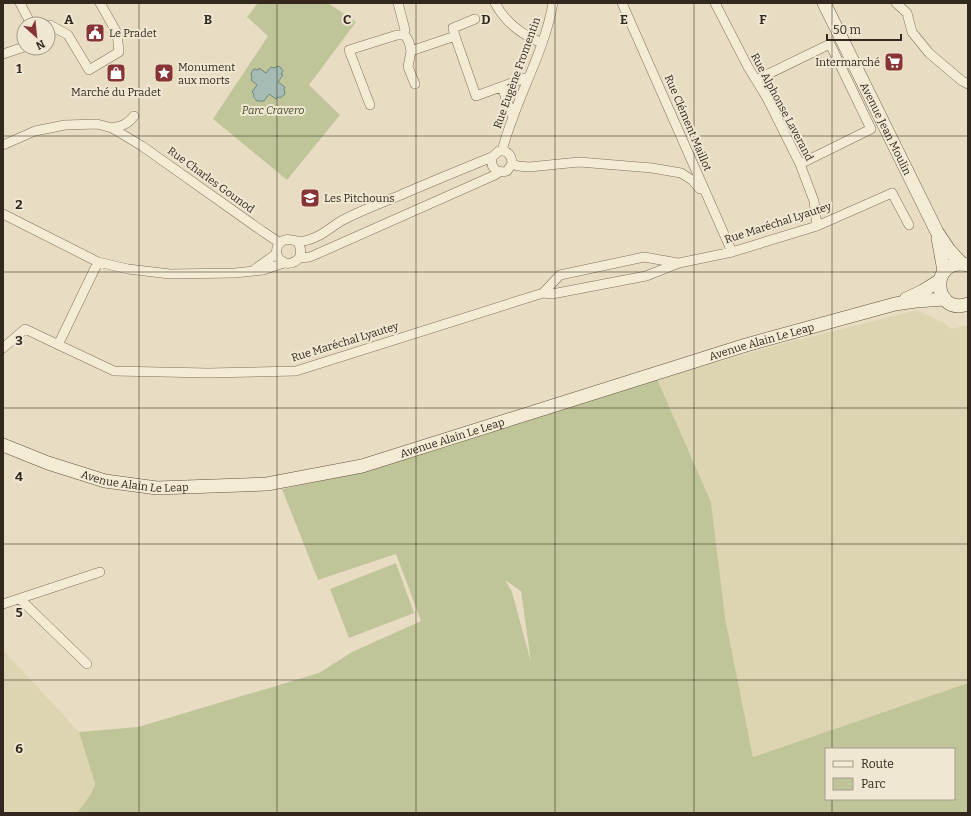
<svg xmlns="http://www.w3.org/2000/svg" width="971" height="816" viewBox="0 0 971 816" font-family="Bitter,serif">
<rect width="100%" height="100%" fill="#e8ddc3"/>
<path fill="#ddd5b2" d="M 917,310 L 944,323 L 951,329 L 968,325 L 968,683 L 753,757 L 724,612 L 711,502 L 657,379 L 782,344 Z
M 3,650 L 79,732 L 95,784 L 91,794 L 77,813 L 3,813 Z"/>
<path fill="#c0c599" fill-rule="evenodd" d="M 258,3 L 328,3 L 356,22 L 309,85 L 340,115 L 287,180 L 213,119 L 268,36 L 247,17 Z
M 657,379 L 711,502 L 725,617 L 753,757 L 968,683 L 968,813 L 77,813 L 91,794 L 95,784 L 79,732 L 138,727 L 319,673 L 352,652 L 421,621 L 396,554 L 318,580 L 282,489 L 363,472 L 453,445 L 564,408 ZM 505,580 L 521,591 L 531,662 L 512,592 ZM 826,749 L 954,749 L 954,799 L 826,799 Z
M 396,563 L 414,613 L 349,638 L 330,589 Z"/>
<path fill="#a5bcb5" stroke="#6d8881" d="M 278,66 L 281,68 L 283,71 L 281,74 L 283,75 L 278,82 L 285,87 L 284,89 L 285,94 L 280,98 L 278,97 L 276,99 L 269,94 L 264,101 L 257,101 L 253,96 L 254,94 L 252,92 L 257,85 L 251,80 L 252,78 L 251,73 L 254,69 L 258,70 L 259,68 L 266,73 L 271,67 L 274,68 Z"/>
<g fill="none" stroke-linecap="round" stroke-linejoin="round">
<defs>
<path id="street" d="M 20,3 L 31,24
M 398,3 L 405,30
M 495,3 C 505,22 522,35 542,43
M 622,3 L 732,252
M 715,3 L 748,67 L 767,98 L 800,164 L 814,201 L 817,226
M 896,3 L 907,13 L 912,32 L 929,53 L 962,81 L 968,84
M 48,25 L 50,25 L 68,35 L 89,70 L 119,52 L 117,33 L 100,3
M 455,36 L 453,28 L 475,19
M 3,54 L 24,47
M 756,80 L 830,44 L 871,129 L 800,164
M 415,84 L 408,67 L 411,51 L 455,36 L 476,96 L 528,77
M 502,87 L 513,118
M 370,105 L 349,50 L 397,35 L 405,35 L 409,42 L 411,51
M 112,128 C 122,126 128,124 134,116
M 3,145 L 35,131 L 65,125 L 97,124 L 112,128 L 142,146 L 262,231 L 280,243
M 502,151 C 515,100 544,54 553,3
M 512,164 L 518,166 L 529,167 L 579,162 L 652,168 L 681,173 L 692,180 L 700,189
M 3,214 L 98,262 L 128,269 L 170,274 L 235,273 L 263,270 L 284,263
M 297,241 C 301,247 302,252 299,258 C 286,273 268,253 281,242 C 287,237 292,241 298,241 C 304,242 312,239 318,236 C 326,232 333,226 341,221 C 358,212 378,204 396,197 C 428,183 460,170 492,157 L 499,151 C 507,150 512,155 512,164 L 507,171 C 497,174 490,168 492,157
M 299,258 L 310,257 L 495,175 L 499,172
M 255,269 L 276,254
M 543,293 L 560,275 L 644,257 L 678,263
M 58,345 L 98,262
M 3,348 L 25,329 L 114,371 L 208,373 L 296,371 L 543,293 L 552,294 L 646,276 L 679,263 L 732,252 L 817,226 L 892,193 L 909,225
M 20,599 L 87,664
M 3,604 L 100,572"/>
<g id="secondary">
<path id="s1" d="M 824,3 L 937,232 L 949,250 L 962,264"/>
<path d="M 938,238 L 944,271"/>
<path d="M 968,265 C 928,256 933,317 968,304"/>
<path d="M 906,299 L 923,291 L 939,281"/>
<path id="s2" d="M 3,445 L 48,463 L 105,481 L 157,488 L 267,484 L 362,466 L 746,345 L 895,304 L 916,301 L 945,299"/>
</g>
</defs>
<use href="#street" stroke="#806f5c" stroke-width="10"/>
<use href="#secondary" stroke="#62513f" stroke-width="14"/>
<use href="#street" stroke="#f4ebd5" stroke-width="9"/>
<use href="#secondary" stroke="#f4ebd5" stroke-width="13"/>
</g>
<path fill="none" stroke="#32281e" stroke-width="1" stroke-opacity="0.55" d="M 139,3 L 139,813M 277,3 L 277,813M 416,3 L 416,813M 555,3 L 555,813M 694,3 L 694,813M 832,3 L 832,749M 3,136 L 968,136M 3,272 L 968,272M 3,408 L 968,408M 3,544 L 968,544M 3,680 L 968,680M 832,799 L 832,813"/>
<defs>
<symbol id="civic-square" viewBox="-11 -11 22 22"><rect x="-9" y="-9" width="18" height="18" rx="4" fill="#883335" stroke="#f0e7d2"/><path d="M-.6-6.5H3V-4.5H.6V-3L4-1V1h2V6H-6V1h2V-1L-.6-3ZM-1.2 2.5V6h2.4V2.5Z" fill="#fff"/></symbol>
<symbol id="supermarket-square" viewBox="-11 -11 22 22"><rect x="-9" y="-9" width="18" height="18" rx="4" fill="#883335" stroke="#f0e7d2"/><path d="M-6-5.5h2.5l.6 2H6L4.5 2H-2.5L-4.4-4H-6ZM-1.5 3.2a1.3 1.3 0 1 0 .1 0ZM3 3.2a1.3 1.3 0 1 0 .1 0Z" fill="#fff"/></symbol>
<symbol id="shop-square" viewBox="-11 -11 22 22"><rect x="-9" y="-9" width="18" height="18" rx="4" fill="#883335" stroke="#f0e7d2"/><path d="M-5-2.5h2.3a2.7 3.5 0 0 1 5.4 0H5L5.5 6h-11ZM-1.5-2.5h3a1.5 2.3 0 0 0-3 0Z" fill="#fff"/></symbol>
<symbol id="sight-square" viewBox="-11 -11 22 22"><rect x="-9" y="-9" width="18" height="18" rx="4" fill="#883335" stroke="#f0e7d2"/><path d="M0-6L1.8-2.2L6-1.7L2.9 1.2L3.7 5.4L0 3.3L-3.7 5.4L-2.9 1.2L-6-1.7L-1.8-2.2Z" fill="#fff"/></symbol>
<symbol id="school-square" viewBox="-11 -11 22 22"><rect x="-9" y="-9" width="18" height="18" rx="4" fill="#883335" stroke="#f0e7d2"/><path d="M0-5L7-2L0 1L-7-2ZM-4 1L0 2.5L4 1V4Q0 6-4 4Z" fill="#fff"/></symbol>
</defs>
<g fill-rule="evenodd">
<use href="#civic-square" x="84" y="22" width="22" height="22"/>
<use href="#supermarket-square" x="883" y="51" width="22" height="22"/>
<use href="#shop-square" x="105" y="62" width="22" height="22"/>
<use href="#sight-square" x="153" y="62" width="22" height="22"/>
<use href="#school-square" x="299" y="187" width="22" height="22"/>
</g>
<g text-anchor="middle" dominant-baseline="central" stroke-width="4" stroke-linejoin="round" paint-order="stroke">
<g font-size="11" fill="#32281e" stroke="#f0e7d2" text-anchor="start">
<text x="109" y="33">Le Pradet</text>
<text x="880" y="62" text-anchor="end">Intermarché</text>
<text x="178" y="67">Monument<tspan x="178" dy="13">aux morts</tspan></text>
<text x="116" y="92" text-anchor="middle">Marché du Pradet</text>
<text x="324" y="198">Les Pitchouns</text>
</g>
<g font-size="11" fill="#32281e" stroke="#f0e7d2">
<text transform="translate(517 73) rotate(-70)">Rue Eugène Fromentin</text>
<text transform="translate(782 107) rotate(62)">Rue Alphonse Laverand</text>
<text transform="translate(688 123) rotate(67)">Rue Clément Maillot</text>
<text stroke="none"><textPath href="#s1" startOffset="140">Avenue Jean Moulin</textPath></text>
<text transform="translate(211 180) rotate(36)">Rue Charles Gounod</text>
<text transform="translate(778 223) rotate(-18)">Rue Maréchal Lyautey</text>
<text stroke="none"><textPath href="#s2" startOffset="786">Avenue Alain Le Leap</textPath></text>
<text transform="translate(345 342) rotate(-17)">Rue Maréchal Lyautey</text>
<text stroke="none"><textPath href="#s2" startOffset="462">Avenue Alain Le Leap</textPath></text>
<text stroke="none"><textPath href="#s2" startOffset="138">Avenue Alain Le Leap</textPath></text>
</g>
<g font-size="11" font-style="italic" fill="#434c27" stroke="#f0e7d2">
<text x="273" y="110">Parc Cravero</text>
</g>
</g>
<g font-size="13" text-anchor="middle" font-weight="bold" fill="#32281e" stroke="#f0e7d2" stroke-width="4" stroke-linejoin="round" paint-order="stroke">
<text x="69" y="24">A</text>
<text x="208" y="24">B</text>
<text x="347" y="24">C</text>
<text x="486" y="24">D</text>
<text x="624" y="24">E</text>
<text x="763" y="24">F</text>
<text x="19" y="73">1</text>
<text x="19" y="209">2</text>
<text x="19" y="345">3</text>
<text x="19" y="481">4</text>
<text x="19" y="617">5</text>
<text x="19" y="753">6</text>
</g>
<rect width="971" height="816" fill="none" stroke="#32281e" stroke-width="8"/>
<rect x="825" y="748" width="130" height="52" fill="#f0e7d2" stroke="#a49b8a"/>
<rect x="833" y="761" width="20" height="6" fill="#f4ebd5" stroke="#a49b8a"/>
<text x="861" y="768" font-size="12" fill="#32281e">Route</text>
<rect x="833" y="778" width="20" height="12" fill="#c0c599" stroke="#a49b8a"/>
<text x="861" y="788" font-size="12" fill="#32281e">Parc</text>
<g transform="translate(36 36) rotate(153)"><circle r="19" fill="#f0e7d2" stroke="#a49b8a"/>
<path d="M0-3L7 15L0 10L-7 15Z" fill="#883335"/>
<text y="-6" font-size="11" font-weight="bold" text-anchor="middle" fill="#32281e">N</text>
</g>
<path d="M827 34v6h74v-6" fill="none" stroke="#32281e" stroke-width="2"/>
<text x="833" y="34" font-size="12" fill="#32281e" stroke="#f0e7d2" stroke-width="3" paint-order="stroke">50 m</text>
</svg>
